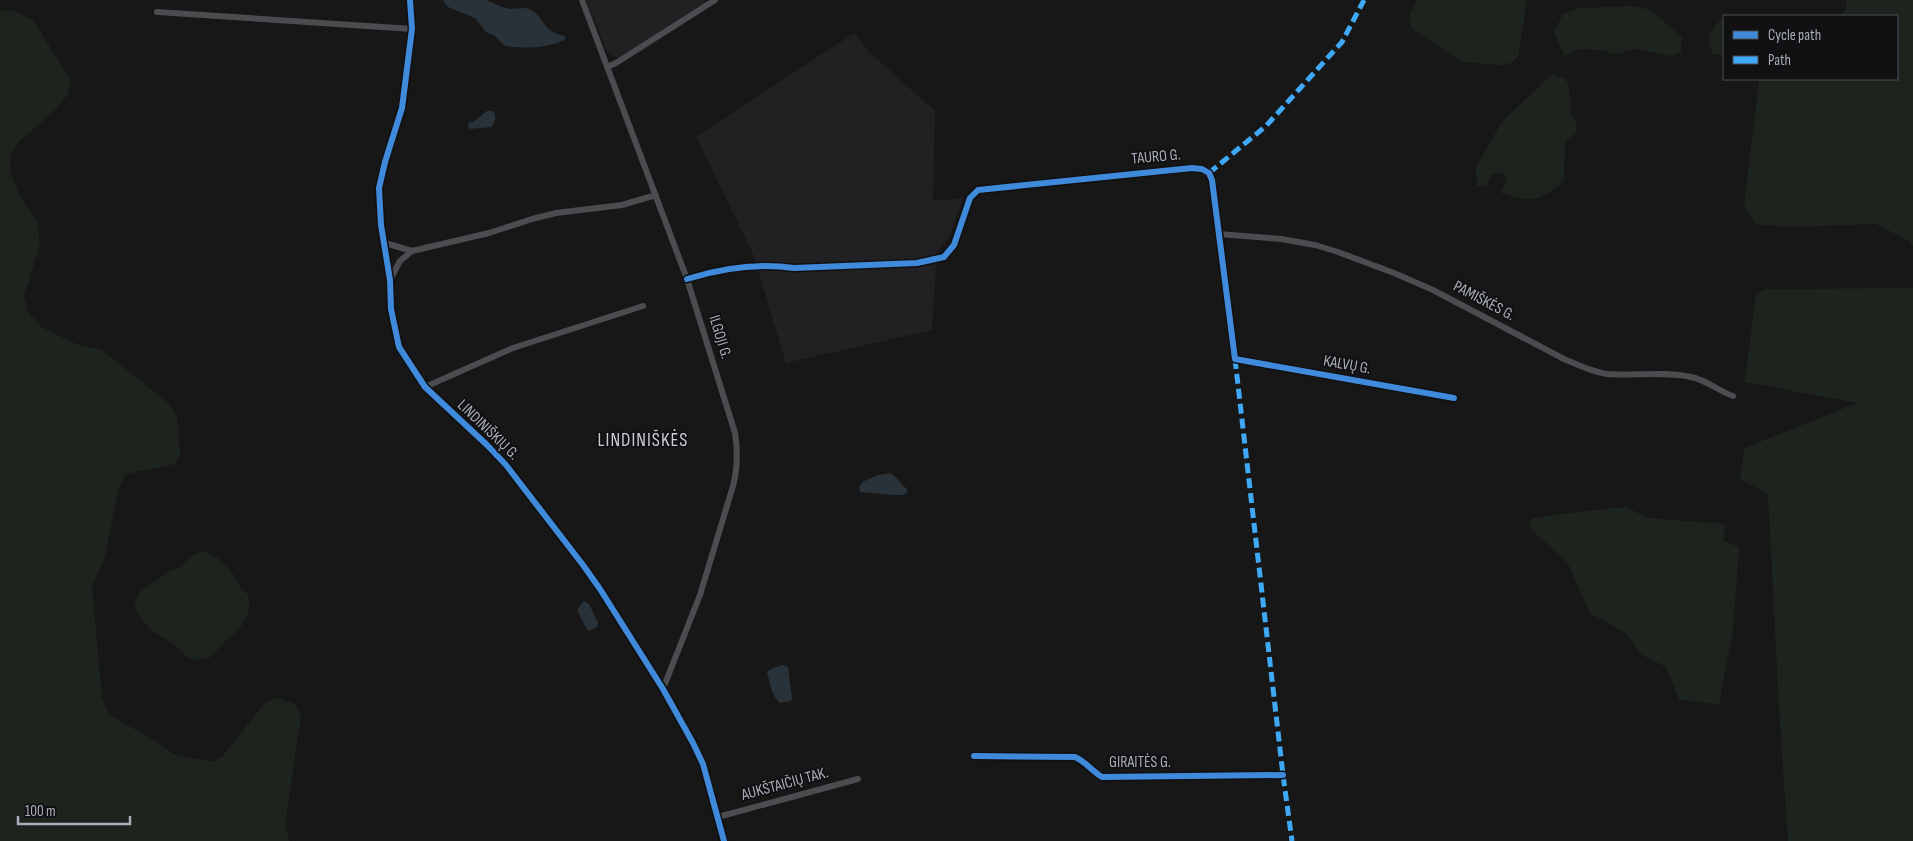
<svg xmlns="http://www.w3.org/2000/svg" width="1913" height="841" viewBox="0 0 1913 841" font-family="'Sofia Sans Condensed',sans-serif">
<rect width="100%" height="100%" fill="#171717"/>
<path fill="#212123" d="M 586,0 L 704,0 L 706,2 L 620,57 L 616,58 L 607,52 Z
M 854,33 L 870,53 L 935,111 L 933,201 L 963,198 L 949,237 L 937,252 L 932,330 L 786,363 L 753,254 L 696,137 Z"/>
<path fill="#1d241e" d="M 1417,0 L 1527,0 L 1518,57 L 1511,63 L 1501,65 L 1462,62 L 1411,28 L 1409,16 Z
M 1847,0 L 1913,0 L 1913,246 L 1909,241 L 1876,224 L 1789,227 L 1755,224 L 1744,207 L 1759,79 L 1897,79 L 1897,16 L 1788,16 L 1841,15 L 1845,11 Z
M 1634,6 L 1650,10 L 1682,37 L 1681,52 L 1671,56 L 1636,49 L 1616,54 L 1598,50 L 1581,49 L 1564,56 L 1554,32 L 1563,14 L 1580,8 Z
M 0,11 L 14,11 L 34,21 L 70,80 L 68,94 L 58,107 L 20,141 L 10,154 L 10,172 L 19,194 L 37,222 L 40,244 L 24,296 L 28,312 L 41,327 L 76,344 L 102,350 L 166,401 L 177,416 L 180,454 L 175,464 L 126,474 L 119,487 L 105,556 L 92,588 L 102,697 L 108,713 L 123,723 L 151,738 L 174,754 L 212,762 L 222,757 L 264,704 L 276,698 L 295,704 L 301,716 L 285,825 L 289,841 L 0,841 Z
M 1724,18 L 1724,56 L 1713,54 C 1705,39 1711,27 1724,18 Z
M 1552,74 L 1565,78 L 1569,86 L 1571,115 L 1576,120 L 1576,133 L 1565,142 L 1564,181 C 1539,202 1533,203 1501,193 L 1507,178 L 1501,172 L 1492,174 L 1486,186 L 1477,186 L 1476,168 L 1501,123 Z
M 1913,288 L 1913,841 L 1788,841 L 1779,709 L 1768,494 L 1740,479 L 1744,448 L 1857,403 L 1745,382 L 1756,295 L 1765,289 Z
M 1626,507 L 1648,518 L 1725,524 L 1724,541 L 1739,547 L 1733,629 L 1719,705 L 1679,699 L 1666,667 L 1642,655 L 1627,634 L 1590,613 L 1568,564 L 1529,527 L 1532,518 L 1577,512 Z
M 204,551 C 216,556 225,563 233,574 C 239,581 238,588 247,593 L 250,602 L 248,613 L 240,628 L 225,641 L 211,657 L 196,660 L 187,657 L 175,645 L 151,630 L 135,611 L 135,603 L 139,593 L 169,571 L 179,568 L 191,556 Z"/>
<path fill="#2a3239" d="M 443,0 C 456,0 473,0 486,0 C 493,2 501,8 511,9 C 518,9 525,6 533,11 C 547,21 542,32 565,36 L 565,40 C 547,48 525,49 505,46 L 495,36 L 486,32 L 475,18 L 448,7 Z
M 487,111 L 493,111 C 497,118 495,121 491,127 L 470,129 L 468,126 L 468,123 L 473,122 Z
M 890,473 C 898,477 900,484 907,489 L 907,493 L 903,495 L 894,495 L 860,492 L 859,487 L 862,482 L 879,475 Z
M 584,601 L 589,604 L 598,623 L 597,627 L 590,631 L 587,630 L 577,610 Z
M 782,665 L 788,667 L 792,698 L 791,701 L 780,703 C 771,695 770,683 767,672 L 773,668 Z"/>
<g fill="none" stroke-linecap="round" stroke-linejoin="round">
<path stroke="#4b4c50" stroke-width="6" d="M 410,0 L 412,29 L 402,108 L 385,162 L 379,188 L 381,225 L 390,280 L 391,309 L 399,347 L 425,387 L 487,445 L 506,465 L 583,565 L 600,589 L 663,689 L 693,743 L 703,764 L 724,841
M 582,0 L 687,279 L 735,433 C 738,452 738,467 733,486 L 700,595 L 663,689
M 157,12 L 412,29
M 607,67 L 616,63 L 715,0
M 1219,234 L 1281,239 L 1315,245 L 1338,252 L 1394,273 L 1433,290 L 1564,359 C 1578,365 1592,372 1607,374 C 1635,376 1664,371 1691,377 C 1707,380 1718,391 1733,396
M 385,243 L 412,251 L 489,233 L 532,219 L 556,213 L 622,205 L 656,195
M 391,278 L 400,261 L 412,251
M 687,279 C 722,268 759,263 794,268 L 917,263 L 944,257 L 954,245 L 970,198 L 978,190 L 1192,168 L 1202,169 L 1209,173 L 1212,180 L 1235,359 L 1454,398
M 425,387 L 513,348 L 643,306
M 974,756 L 1075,757 C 1086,762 1092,771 1102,777 L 1283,775
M 718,817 L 858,779"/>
<path stroke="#3fa9f5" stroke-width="5" stroke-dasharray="10 5" stroke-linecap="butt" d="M 1209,173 L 1266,126 L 1342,42 L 1364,0
M 1235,359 L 1283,775 L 1292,841"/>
<defs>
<path id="cycleway" d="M 410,0 L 412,29 L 402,108 L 385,162 L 379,188 L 381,225 L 390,280 L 391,309 L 399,347 L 425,387 L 487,445 L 506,465 L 583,565 L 600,589 L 663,689 L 693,743 L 703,764 L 724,841
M 687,279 C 722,268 759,263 794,268 L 917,263 L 944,257 L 954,245 L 970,198 L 978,190 L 1192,168 L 1202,169 L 1209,173 L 1212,180 L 1235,359 L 1454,398
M 974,756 L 1075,757 C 1086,762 1092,771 1102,777 L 1283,775"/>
</defs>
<use href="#cycleway" stroke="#111113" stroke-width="9"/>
<use href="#cycleway" stroke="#408adc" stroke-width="6"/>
</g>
<g text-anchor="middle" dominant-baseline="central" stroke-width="4" stroke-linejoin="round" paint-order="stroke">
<g font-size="16" fill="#a8adb8" stroke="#111113">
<text transform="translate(1156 157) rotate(-5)">TAURO G.</text>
<text transform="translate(1484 301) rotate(28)">PAMIŠKĖS G.</text>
<text transform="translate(720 337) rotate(73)">ILGOJI G.</text>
<text transform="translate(1347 365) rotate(10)">KALVŲ G.</text>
<text transform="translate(488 430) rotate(44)">LINDINIŠKIŲ G.</text>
<text x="1140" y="762">GIRAITĖS G.</text>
<text transform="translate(785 784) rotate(-15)">AUKŠTAIČIŲ TAK.</text>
</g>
<g font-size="19" letter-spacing="1" fill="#c9ccd4" stroke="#111113">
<text x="643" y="440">LINDINIŠKĖS</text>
</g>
</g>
<rect x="1723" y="15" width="175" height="65" fill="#111113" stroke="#4d4f55"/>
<rect x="1733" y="31" width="25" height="8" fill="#408adc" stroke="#4d4f55"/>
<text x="1768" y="40" font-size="15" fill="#a8adb8">Cycle path</text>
<rect x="1733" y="56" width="25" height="8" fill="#3fa9f5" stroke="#4d4f55"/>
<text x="1768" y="65" font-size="15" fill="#a8adb8">Path</text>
<path d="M18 816v8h112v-8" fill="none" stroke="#a8adb8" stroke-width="2.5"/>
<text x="25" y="816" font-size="15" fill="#a8adb8" stroke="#111113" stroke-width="4" paint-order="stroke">100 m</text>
</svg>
